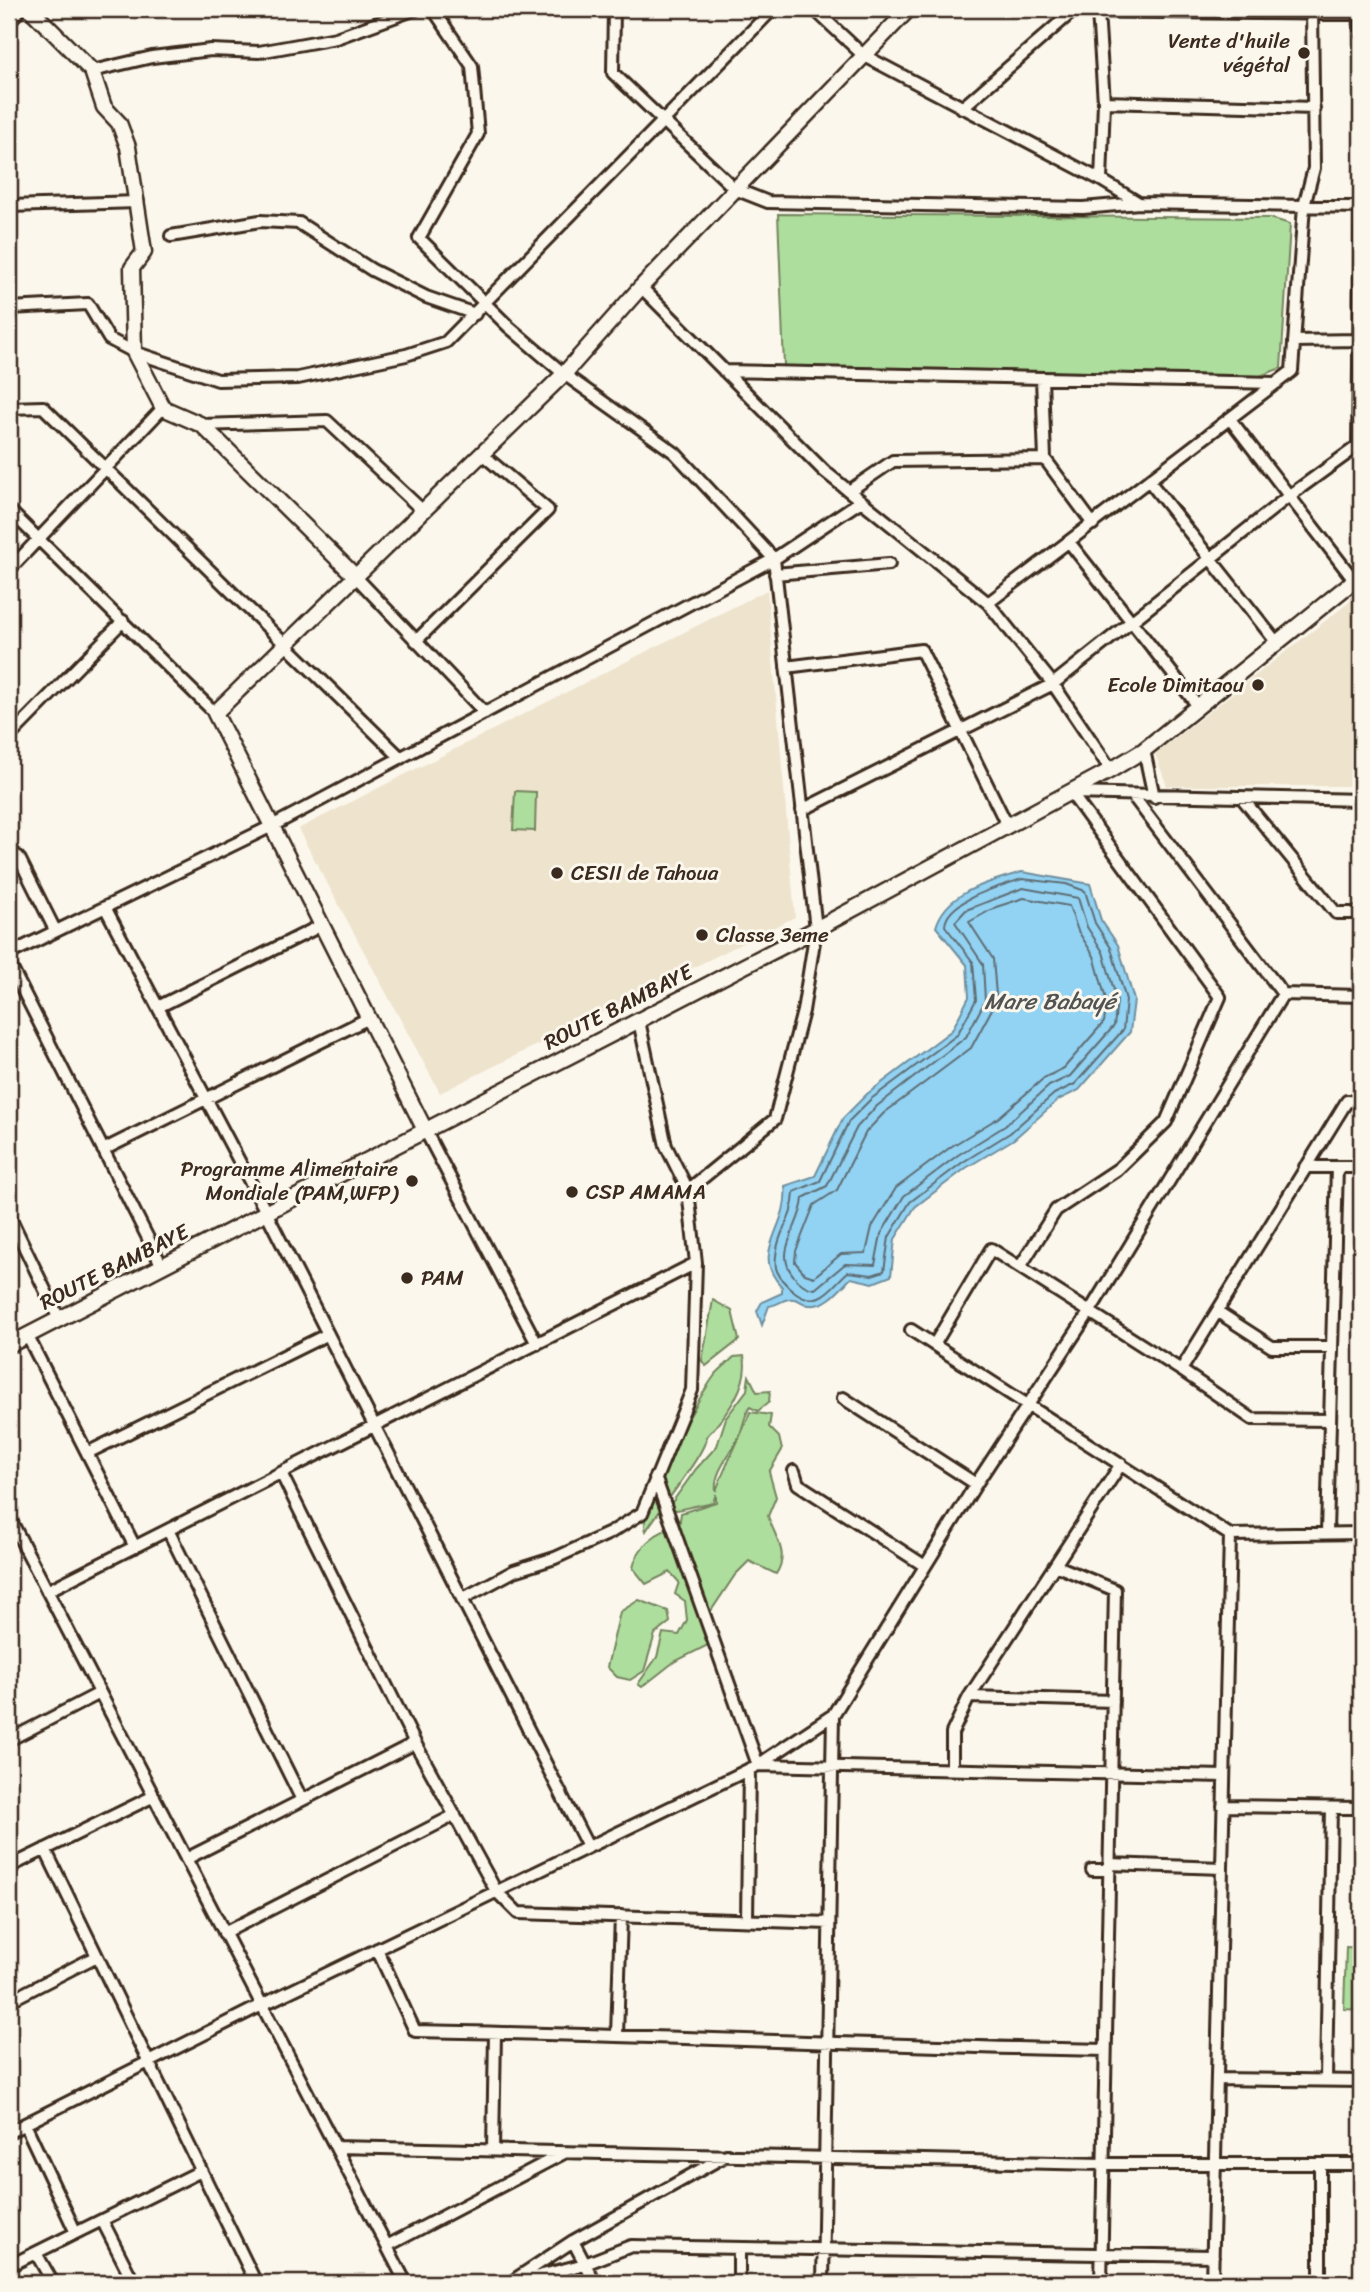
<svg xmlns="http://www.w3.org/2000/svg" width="1370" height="2292" viewBox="0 0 1370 2292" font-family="Sriracha,sans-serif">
<rect width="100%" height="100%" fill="#fbf7ec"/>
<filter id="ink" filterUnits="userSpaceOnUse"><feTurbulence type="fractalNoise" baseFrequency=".0143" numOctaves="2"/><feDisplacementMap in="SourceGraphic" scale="14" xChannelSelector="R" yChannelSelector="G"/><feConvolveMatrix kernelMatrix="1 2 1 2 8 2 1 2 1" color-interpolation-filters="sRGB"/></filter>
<g filter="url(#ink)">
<path fill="#eee3cd" d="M 767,590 L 795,917 L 440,1093 L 298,829 Z
M 1361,593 L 1361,786 L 1167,786 L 1155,754 Z"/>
<path fill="#aede9d" stroke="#74845e" stroke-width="2" d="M 778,214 L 1270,218 L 1290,224 L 1281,368 L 1260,376 L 784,366 Z
M 515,791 L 536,792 L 535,831 L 513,830 Z
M 713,1300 L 732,1311 L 739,1340 L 706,1366 L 702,1361 Z
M 744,1356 C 750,1385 725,1417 706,1437 C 708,1450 656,1514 646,1531 C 637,1506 697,1399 715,1375 C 720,1369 728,1363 734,1357 Z
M 749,1376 L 757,1392 L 770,1391 L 769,1402 L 758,1411 L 750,1407 C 744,1416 744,1424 740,1434 C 733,1452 713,1471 716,1491 C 725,1465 740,1440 750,1412 L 771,1415 L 769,1427 L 779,1437 L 782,1450 L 769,1472 L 776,1497 L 768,1516 C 775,1538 790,1553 776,1574 L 749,1561 L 735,1575 L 709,1614 L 716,1641 L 674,1662 L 642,1687 L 638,1684 L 657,1657 L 663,1633 L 679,1635 L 687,1620 L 685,1601 L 675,1594 L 679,1582 L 670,1572 L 646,1584 L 633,1568 C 637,1547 657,1529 679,1527 L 681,1513 L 716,1502 L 716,1494 L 713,1502 L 677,1510 L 668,1508 L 696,1469 L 717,1446 L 726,1418 L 747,1390 Z
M 639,1600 L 668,1611 L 670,1622 L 655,1634 L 644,1671 L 630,1680 L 617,1677 L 607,1667 L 620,1612 Z
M 1346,1947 L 1361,1948 L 1361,2010 L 1344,2009 Z"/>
<path fill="#92d2f3" stroke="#6f8f9e" stroke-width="2" d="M 1022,872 L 1090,884 L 1101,920 L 1118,945 L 1134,1000 L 1130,1032 L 1079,1090 L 1058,1100 L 1014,1139 L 966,1168 L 915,1207 L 895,1239 L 891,1276 L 873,1283 L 851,1278 C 840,1289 827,1307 810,1305 C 803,1305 798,1297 789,1299 C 782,1300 777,1305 769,1306 L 762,1325 L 757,1311 L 762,1302 L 782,1293 L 782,1287 C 748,1251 790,1229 785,1186 L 815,1176 L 843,1118 L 867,1094 L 952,1030 L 969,997 L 967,965 L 936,927 C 946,891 990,882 1022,872 Z"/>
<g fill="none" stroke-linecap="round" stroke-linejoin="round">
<path stroke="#5e6d73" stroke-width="2" d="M 1022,879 L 1066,884 L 1085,891 L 1095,923 L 1111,948 L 1126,1000 L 1123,1030 L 1075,1084 L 1054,1094 L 1010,1133 L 963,1162 L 910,1202 L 889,1237 L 884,1271 L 872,1275 L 848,1272 C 839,1279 830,1293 819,1297 C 803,1304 783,1284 777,1271 C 774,1265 776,1255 777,1249 C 781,1226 793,1220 794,1192 L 820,1181 L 849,1121 L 871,1099 L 957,1035 L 976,1000 L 973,962 L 945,926 C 946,900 1001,886 1022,879 Z
M 1023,888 L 1078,898 L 1087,927 L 1103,952 L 1117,1001 L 1114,1026 L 1070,1076 L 1049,1086 L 1005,1126 L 958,1155 L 904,1196 L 881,1234 L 875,1265 L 845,1264 L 815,1289 C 805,1288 799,1283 793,1275 C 773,1251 802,1225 803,1198 L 827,1186 L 857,1127 L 877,1106 L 966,1037 L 985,1001 L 983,964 L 955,922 L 966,910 Z
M 1024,898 L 1069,906 L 1078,931 L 1094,956 L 1107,1003 L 1104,1022 L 1064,1068 L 1044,1078 L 998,1118 L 952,1146 L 896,1188 L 872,1227 L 866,1253 L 841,1254 L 814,1277 L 805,1274 L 795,1262 L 796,1251 L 814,1205 L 837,1190 L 866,1132 L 884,1113 L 971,1048 L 992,1009 L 996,995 L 993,959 L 969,922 L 996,907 Z"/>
<defs>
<path id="street" d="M 433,9 L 472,66 L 478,134 L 419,238 L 509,327 L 564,374 L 675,453 L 774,559 L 816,929 L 803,1011 L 775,1119 L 688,1190
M 614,9 L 613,73 L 735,189 L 768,202 L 1083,208 L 1139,203
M 814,9 L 863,55 L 1101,180 L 1139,203 L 1361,207
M 1098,12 L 1104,102 L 1101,180
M 1361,14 L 1361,33
M 9,21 L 21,9
M 92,71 L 152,57 L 211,50 L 259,52 L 336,38 L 416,9
M 1104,102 L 1314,108
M 962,108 L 1073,11 L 1361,14
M 9,206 L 138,202
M 171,236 L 260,221 L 299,223 L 372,270 L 426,297 L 475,314
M 641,287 L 824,471 L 988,603 L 1053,684 L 1111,770
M 9,308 L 88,304 L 109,339 L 134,352 L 218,380 L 298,378 L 406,355 L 446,342 L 773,9
M 1294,341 L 1357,340
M 724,371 L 1277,383
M 1042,378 L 1045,459 L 1093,524
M 9,408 L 43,407 L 401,758
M 1230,419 L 1354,580
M 202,425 L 327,421 L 423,511
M 1149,481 L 1277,643
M 849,491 L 893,461 L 1045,459
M 9,510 L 215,713
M 1069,542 L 1198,706
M 9,570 L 163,408
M 775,574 L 889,564
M 355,576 L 485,713
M 988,603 L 1292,371 L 1304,206 L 1314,168 L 1312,9
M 416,641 L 548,510 L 482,454
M 786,667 L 921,650 L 1007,825
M 9,737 L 123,621
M 1144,750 L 1154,797
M 1071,793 L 1361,800
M 1242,798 L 1336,913 L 1361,913
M 802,810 L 1053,684 L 1289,496 L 1358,446 L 1361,210
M 9,848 L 20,860 L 55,930
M 105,907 L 266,1212 L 588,1847
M 9,954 L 272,826 L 774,559 L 861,501
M 9,963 L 162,1266
M 1283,994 L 1361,996
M 158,1007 L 322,925
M 425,1130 L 537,1344
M 103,1150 L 369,1018
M 1305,1167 L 1361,1167
M 9,1215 L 59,1319
M 1020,1267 L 1056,1210 L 1118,1169 L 1166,1122 L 1220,997 L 1071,793
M 1218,1312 L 1272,1347 L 1332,1347
M 911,1330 L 1230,1535 L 1361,1533
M 27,1335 L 135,1547
M 934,1345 L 991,1249 L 1181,1370 L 1252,1419 L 1330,1420
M 1181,1370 L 1347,1101 L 1361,1102
M 843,1398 L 976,1484
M 87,1453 L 328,1334
M 794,1471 L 798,1484 L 925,1566
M 281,1473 L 415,1743 L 496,1891 L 518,1913 L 829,1923
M 655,1477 L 758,1765 L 1224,1776
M 9,1517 L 406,2283
M 168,1530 L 302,1800
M 1327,1532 L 1337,1167
M 1057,1566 L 1115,1590 L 1101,2283
M 47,1591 L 696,1263
M 462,1599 L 514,1571 L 555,1558 L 610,1533 L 642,1513 L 692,1390 L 696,1263 L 688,1190 L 666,1146 L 639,1021
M 969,1697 L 1113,1701
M 9,1740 L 100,1693
M 952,1769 L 952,1733 L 969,1697 L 1121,1464
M 1223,1806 L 1361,1808
M 45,1849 L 256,2283
M 186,1859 L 415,1743
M 1109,1864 L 1222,1868
M 9,1867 L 154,1796
M 1092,1870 L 1109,1870
M 747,1920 L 749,1769
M 224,1933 L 455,1815
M 377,1949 L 415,2031 C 645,2035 875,2046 1105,2050
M 9,2001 L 97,1956
M 617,2035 L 621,1916
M 1217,2079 L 1361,2081
M 1326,2079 L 1331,1808
M 25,2124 L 76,2233
M 9,2132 L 262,2005 L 758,1765 L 833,1715
M 336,2147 L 1103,2164 L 1361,2164
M 493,2150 L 495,2033
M 1320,2164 L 1320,2283
M 102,2220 L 134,2283
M 573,2241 L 595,2283
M 387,2246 L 564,2153
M 739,2248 L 739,2283
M 36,2253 L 53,2283
M 9,2266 L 201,2171
M 517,2278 L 573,2241 L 727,2155
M 512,2283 L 585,2264 L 631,2246 L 1213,2256
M 823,2283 L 833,1715 L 976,1484 L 1090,1311 L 1283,994 L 1133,796
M 1212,2283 L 1230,1535"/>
<path id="secondary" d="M 30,9 L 92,71 L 104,107 L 119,123 L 128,147 L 144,252 L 132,268 L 134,352 L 163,408 L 202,425 L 355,576
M 425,1130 L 215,713 L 564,374 L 641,287 L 909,9
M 9,1345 L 816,929 L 1111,770 L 1144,750 L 1361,575"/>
</defs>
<use href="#street" stroke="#3b2a1e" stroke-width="16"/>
<use href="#secondary" stroke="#3b2a1e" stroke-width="19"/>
<use href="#street" stroke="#fbf7ec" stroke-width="10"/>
<use href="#secondary" stroke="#fbf7ec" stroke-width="14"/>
</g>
</g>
<g fill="#3b2a1e" stroke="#fbf7ec" stroke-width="2.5">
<circle cx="1304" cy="53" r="7"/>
<circle cx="1258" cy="685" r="7"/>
<circle cx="557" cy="873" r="7"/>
<circle cx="702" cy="935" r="7"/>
<circle cx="412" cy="1181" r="7"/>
<circle cx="572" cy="1192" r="7"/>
<circle cx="407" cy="1278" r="7"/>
</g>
<g text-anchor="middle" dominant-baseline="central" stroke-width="6" stroke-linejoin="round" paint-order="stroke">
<g font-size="21" fill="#3b2a1e" stroke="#fbf7ec" text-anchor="start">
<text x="1290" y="41" text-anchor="end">Vente d'huile<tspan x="1290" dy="24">végétal</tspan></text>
<text x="1244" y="685" text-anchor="end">Ecole Dimitaou</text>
<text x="571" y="873">CESII de Tahoua</text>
<text x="716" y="935">Classe 3eme</text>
<text x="398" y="1169" text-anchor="end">Programme Alimentaire<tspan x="398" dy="24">Mondiale (PAM,WFP)</tspan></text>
<text x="586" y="1192">CSP AMAMA</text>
<text x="421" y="1278">PAM</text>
</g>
<g font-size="21" fill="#3b2a1e" stroke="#fbf7ec">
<text transform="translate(618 1007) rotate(-27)">ROUTE BAMBAYE</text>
<text transform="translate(114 1267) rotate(-27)">ROUTE BAMBAYE</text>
</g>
<g font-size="23" font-style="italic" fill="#515453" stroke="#fbf7ec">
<text x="1050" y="1001">Mare Babayé</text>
</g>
</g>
<rect width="1370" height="2292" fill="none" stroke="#fbf7ec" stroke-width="35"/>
<rect x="18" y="18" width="1335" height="2257" fill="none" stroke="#3b2a1e" stroke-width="2.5" filter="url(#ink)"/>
</svg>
